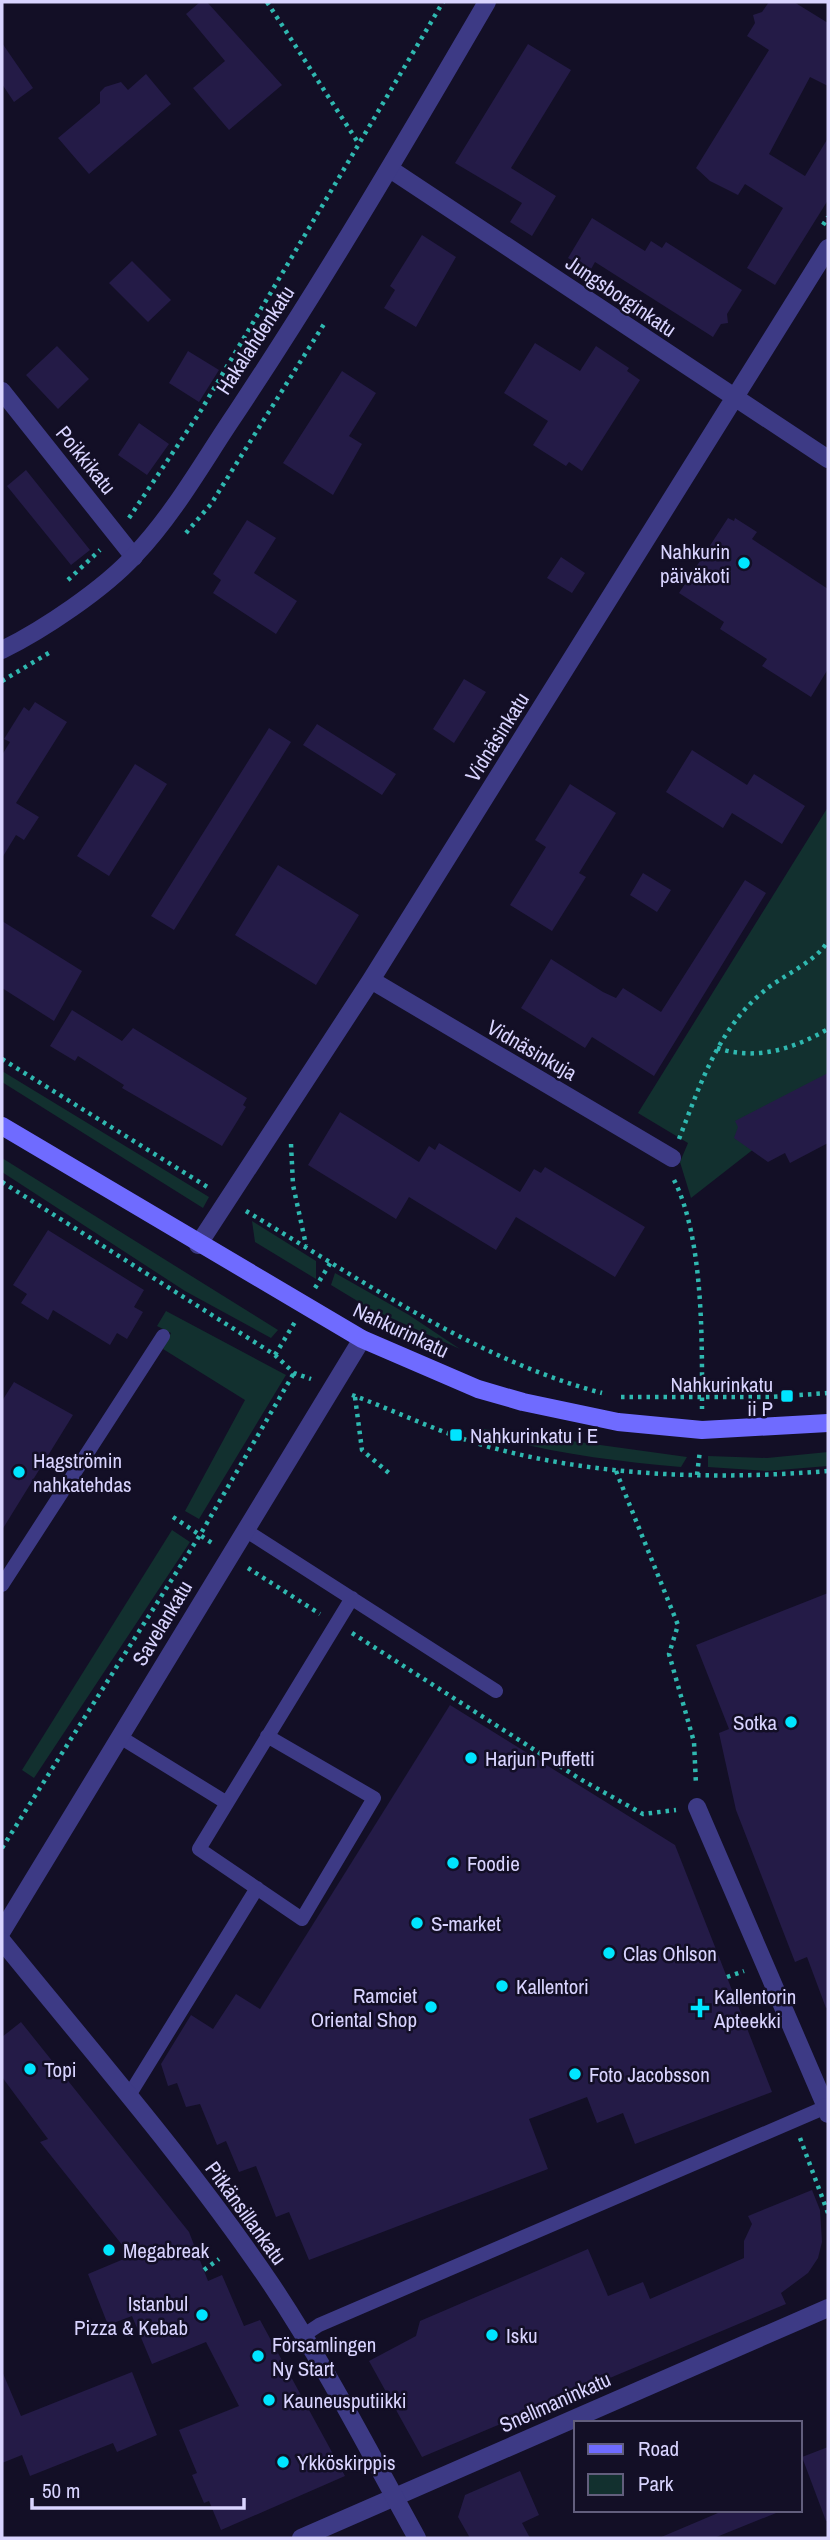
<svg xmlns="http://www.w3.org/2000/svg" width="830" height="2540" viewBox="0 0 830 2540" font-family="'Archivo Narrow',sans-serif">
<rect width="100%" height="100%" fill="#130f26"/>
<path fill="#12302f" d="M 828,807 L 828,1107 L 755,1148 L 691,1198 L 680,1162 L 688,1143 L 638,1113 Z
M 2,1071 L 209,1197 L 203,1208 L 2,1082 Z
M 2,1158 L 278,1330 L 271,1338 L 185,1291 L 2,1172 Z
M 252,1221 L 316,1261 L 316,1279 L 255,1242 Z
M 335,1273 L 409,1315 L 460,1349 L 369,1308 L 331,1285 Z
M 166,1311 L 286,1375 L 199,1519 L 185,1511 L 245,1400 L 163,1349 L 171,1333 L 157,1326 Z
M 484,1429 L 687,1457 L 681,1467 C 613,1461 549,1453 484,1434 Z
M 828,1452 L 828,1466 L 767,1471 L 708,1467 L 708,1456 L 767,1458 Z
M 172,1530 L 190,1542 L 34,1778 L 22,1770 Z"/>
<path fill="#241b47" d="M 200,2 L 207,2 L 282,85 L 229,130 L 193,88 L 225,61 L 186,14 Z
M 769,2 L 794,2 L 828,23 L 828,86 L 810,77 L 769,154 L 805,176 L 828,138 L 828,200 L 775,285 L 747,268 L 783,208 L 745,184 L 738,195 L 710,181 L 696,168 L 769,50 L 747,36 L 755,23 L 753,15 L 762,12 Z
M 2,43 L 33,88 L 14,102 L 2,84 Z
M 528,44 L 571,70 L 511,168 L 556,196 L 532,236 L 510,222 L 522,203 L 455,163 Z
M 146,74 L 171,104 L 89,174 L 58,138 L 100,103 L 100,92 L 105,87 L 121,82 L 128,90 Z
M 592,218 L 645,251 L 651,241 L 662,248 L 666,242 L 742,290 L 727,314 L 728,323 L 721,324 L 713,337 L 595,262 L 590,271 L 568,258 Z
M 422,235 L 456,257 L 416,327 L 384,308 L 395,290 L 390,286 Z
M 132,261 L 171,300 L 148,322 L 109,283 Z
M 535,343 L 580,371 L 596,346 L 629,368 L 627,371 L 640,380 L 582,471 L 569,462 L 566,466 L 533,445 L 548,421 L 504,393 Z
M 57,346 L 89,379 L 58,409 L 26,375 Z
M 188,351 L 219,370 L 199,402 L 169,383 Z
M 342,371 L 376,393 L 349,436 L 362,444 L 333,495 L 283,463 Z
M 139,423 L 169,444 L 147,475 L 118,455 Z
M 26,470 L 90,550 L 71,565 L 7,486 Z
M 728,518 L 734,521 L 735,518 L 757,532 L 752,539 L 828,589 L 828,669 L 811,697 L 762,666 L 767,659 L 720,629 L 724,622 L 679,593 Z
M 247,520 L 276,538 L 254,573 L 297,601 L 276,634 L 213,593 L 221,580 L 213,574 Z
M 561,557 L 585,573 L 572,593 L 547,578 Z
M 464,679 L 486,692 L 454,743 L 433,729 Z
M 35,702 L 67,722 L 16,803 L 39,817 L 24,840 L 16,835 L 2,858 L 2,755 L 10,742 L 4,739 L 24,707 L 29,711 Z
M 317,724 L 396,774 L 382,795 L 303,745 Z
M 269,728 L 291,742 L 174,930 L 151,916 Z
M 692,750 L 747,785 L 754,774 L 805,806 L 782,844 L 732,813 L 723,828 L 666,792 Z
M 135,764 L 167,784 L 109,876 L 77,856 Z
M 570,784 L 616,813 L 579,873 L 586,877 L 552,931 L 510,905 L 546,847 L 535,840 Z
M 278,865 L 359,915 L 316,985 L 235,935 Z
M 643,873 L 671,890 L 657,912 L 630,895 Z
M 745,880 L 766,893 L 654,1076 L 592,1037 L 585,1048 L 521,1008 L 551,959 L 603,992 L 616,998 L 623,988 L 661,1012 Z
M 2,921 L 82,971 L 54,1021 L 2,988 Z
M 72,1010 L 122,1041 L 133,1028 L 247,1098 L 243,1105 L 246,1107 L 222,1146 L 122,1088 L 124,1085 L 78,1056 L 75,1061 L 50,1046 Z
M 828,1073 L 828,1143 L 790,1163 L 785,1153 L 768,1162 L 734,1138 L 738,1127 L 735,1121 Z
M 340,1112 L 419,1162 L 429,1146 L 435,1150 L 439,1143 L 520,1192 L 534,1169 L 541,1173 L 545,1167 L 645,1227 L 615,1277 L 516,1217 L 496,1250 L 409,1197 L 396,1219 L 308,1165 Z
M 48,1230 L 144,1290 L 134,1307 L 143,1312 L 127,1339 L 117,1333 L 110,1345 L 53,1310 L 48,1320 L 21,1303 L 27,1294 L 13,1285 Z
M 14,1382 L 73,1415 L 2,1530 L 2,1401 Z
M 828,1593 L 828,2007 L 826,2008 L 807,1957 L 795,1962 L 736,1810 L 719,1733 L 729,1729 L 696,1645 Z
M 450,1705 L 675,1845 L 772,2092 L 635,2144 L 623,2113 L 597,2123 L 587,2097 L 529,2119 L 548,2169 L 309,2260 L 289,2212 L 276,2217 L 256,2166 L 239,2172 L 226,2141 L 217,2145 L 200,2104 L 186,2107 L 177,2083 L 168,2086 L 161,2064 L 191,2015 L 213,2029 L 236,1994 L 260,2009 Z
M 21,2022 L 189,2232 L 208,2281 L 222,2275 L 244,2326 L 260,2320 L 345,2476 L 221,2530 L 209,2501 L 204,2503 L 192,2475 L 197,2473 L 179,2430 L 239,2406 L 206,2342 L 152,2364 L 132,2316 L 108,2325 L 88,2274 L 131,2256 L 40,2142 L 48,2139 L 2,2077 L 2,2037 Z
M 812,2190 L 820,2210 L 822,2242 L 818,2258 L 808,2273 L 781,2293 L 786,2304 L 422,2457 L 369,2361 L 416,2336 L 420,2321 L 588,2249 L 608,2296 L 643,2282 L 650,2299 L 744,2258 L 744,2241 L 752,2224 L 748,2216 Z
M 2,2371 L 21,2416 L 132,2372 L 157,2435 L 117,2452 L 113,2443 L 30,2476 L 22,2455 L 2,2463 Z
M 828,2447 L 828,2521 L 826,2521 L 802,2457 Z
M 520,2471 L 539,2515 L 522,2523 L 530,2538 L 470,2538 L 458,2517 L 465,2495 Z
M 725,2510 L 781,2511 L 714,2538 L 659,2538 Z"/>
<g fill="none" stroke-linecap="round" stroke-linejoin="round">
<path stroke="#2fb8b0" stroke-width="4.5" stroke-dasharray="3.5 5" stroke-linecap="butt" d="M 267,2 L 359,144
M 823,225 L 828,217
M 129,518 L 200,412 L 443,2
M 186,533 L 211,504 L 324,324
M 68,580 L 100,550
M 2,681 L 52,651
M 717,1048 C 756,1061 793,1049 828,1029
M 2,1059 L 209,1188
M 679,1139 C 700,1085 718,1029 764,991 C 783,975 816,962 828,941
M 291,1144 L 293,1185 L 306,1245
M 674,1180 C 704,1239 702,1343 702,1409
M 2,1182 L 275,1355 L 294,1373 L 311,1379
M 246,1211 C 357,1277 476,1360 602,1393
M 315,1288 L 331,1262
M 275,1355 L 295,1322
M 352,1395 C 396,1411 440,1433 486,1446 C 597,1477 714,1480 828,1471
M 355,1397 L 362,1450 L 390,1474
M 621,1397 L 771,1397 L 828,1393
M 616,1471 L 678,1625 L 669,1654 L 694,1742 L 696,1785
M 697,1475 L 700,1450
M 173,1517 L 212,1543
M 248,1568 L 320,1614
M 352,1633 L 580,1779 L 643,1814 L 676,1810
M 2,1848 L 200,1535 L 294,1373
M 727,1977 L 744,1971
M 800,2138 L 828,2213
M 204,2270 L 219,2259"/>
<path stroke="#3d3a85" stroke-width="14" d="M 245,1530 L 496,1691
M 2,1585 L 163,1336
M 120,1737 L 227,1803 L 199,1849 L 302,1919 L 374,1798 L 267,1736
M 227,1803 L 352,1598
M 128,2097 L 257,1888
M 304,2335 L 319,2325 L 826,2107"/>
<path stroke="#3d3a85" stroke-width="18" d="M 697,1807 L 826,2107"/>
<path stroke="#3d3a85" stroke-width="18" d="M 390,169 L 828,459
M 2,391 L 134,557
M 371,980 L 672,1158
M 198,1245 L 371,980 L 828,248
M 2,1931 L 362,1339
M 826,2107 L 828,2114
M 301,2538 L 828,2308"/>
<path stroke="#3d3a85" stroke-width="18" d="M 2,650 C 43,630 104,589 135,555 C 175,513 204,460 236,413 C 325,279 406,141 487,2
M 2,1941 C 93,2053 190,2164 271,2284 C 325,2365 370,2453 417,2538"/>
<path stroke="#6f6bff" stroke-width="18" d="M 2,1126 L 362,1339 L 478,1389 L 523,1402 L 618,1422 L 702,1430 L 828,1423"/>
</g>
<g fill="#00e5ff" stroke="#130f26" stroke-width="2.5">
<circle cx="744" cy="563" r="7"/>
<rect x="780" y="1389" width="14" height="14" rx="3.5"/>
<rect x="449" y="1428" width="14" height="14" rx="3.5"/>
<circle cx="19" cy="1472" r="7"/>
<circle cx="791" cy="1722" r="7"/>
<circle cx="471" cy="1758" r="7"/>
<circle cx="453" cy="1863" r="7"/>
<circle cx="417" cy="1923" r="7"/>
<circle cx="609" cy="1953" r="7"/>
<circle cx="502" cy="1986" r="7"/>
<circle cx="431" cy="2007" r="7"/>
<path d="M696.5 1997.5h7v7h7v7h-7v7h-7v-7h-7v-7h7z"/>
<circle cx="30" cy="2069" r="7"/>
<circle cx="575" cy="2074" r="7"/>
<circle cx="109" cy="2250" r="7"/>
<circle cx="202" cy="2315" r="7"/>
<circle cx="492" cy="2335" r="7"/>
<circle cx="258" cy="2356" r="7"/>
<circle cx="269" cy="2400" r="7"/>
<circle cx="283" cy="2462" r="7"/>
</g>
<g text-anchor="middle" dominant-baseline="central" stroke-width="5" stroke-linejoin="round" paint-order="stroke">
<g font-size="21" fill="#d9d4ff" stroke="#130f26">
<text transform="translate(621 296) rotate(34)">Jungsborginkatu</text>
<text transform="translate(255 340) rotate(-57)">Hakalahdenkatu</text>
<text transform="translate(86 460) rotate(51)">Poikkikatu</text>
<text transform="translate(497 737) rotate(-58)">Vidnäsinkatu</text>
<text transform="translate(532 1050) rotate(30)">Vidnäsinkuja</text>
<text transform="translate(401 1330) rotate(25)">Nahkurinkatu</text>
<text transform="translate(162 1623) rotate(-59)">Savelankatu</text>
<text transform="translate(246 2213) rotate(54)">Pitkänsillankatu</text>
<text transform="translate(555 2402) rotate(-24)">Snellmaninkatu</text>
</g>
<g font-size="21" fill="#d9d4ff" stroke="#130f26" text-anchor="start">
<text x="730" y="551" text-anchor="end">Nahkurin<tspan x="730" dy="24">päiväkoti</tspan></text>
<text x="773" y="1384" text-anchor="end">Nahkurinkatu<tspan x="773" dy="24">ii P</tspan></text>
<text x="470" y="1435">Nahkurinkatu i E</text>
<text x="33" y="1460">Hagströmin<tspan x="33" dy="24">nahkatehdas</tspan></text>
<text x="777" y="1722" text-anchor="end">Sotka</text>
<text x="485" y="1758">Harjun Puffetti</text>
<text x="467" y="1863">Foodie</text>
<text x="431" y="1923">S-market</text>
<text x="623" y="1953">Clas Ohlson</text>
<text x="516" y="1986">Kallentori</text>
<text x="417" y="1995" text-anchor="end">Ramciet<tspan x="417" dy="24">Oriental Shop</tspan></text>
<text x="714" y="1996">Kallentorin<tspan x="714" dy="24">Apteekki</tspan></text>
<text x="44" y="2069">Topi</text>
<text x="589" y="2074">Foto Jacobsson</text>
<text x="123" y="2250">Megabreak</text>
<text x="188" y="2303" text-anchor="end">Istanbul<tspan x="188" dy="24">Pizza &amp; Kebab</tspan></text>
<text x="506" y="2335">Isku</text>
<text x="272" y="2344">Församlingen<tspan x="272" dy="24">Ny Start</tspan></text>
<text x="283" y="2400">Kauneusputiikki</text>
<text x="297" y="2462">Ykköskirppis</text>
</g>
</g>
<rect width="830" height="2540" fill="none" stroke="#d9d4ff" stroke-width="7"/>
<rect x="574" y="2421" width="228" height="91" fill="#130f26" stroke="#625e7d" stroke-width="2"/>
<rect x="588" y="2444" width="35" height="10" fill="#6f6bff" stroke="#625e7d" stroke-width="2"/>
<text x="638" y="2456" font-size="21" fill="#d9d4ff">Road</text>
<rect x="588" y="2474" width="35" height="21" fill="#12302f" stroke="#625e7d" stroke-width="2"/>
<text x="638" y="2491" font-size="21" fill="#d9d4ff">Park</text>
<path d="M32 2498v10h212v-10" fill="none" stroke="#d9d4ff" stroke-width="3.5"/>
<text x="42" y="2498" font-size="21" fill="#d9d4ff" stroke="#130f26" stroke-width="5" paint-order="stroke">50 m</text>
</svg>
